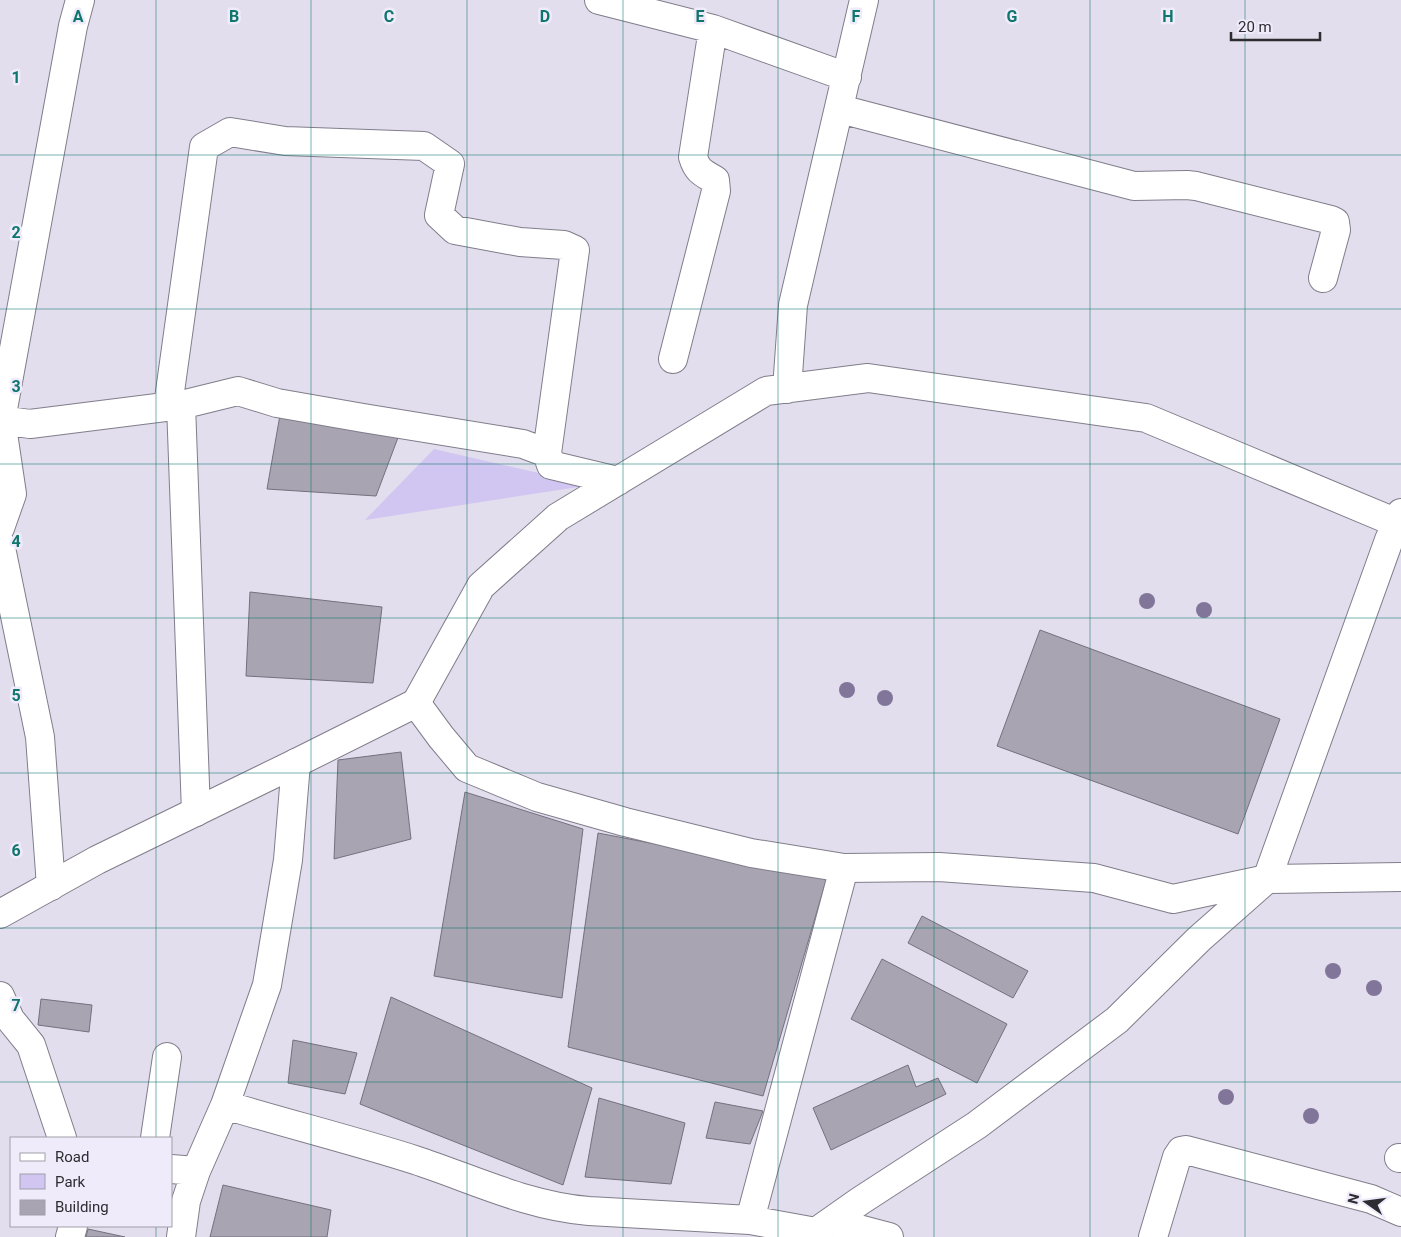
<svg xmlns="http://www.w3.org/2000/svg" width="1401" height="1237" viewBox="0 0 1401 1237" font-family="Roboto,sans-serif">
<rect width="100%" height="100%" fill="#e2deed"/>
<path fill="#d1c5f1" d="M 434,449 L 591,485 L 365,520 Z"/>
<path fill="#a8a4b2" stroke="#74707e" d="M 280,415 L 399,435 L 376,496 L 267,489 Z
M 250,592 L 382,607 L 373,683 L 246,676 Z
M 1040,630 L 1280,719 L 1238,834 L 997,746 Z
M 401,752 L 411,839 L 334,859 L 338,760 Z
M 465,792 L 583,829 L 562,998 L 434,976 Z
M 598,833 L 827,877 L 763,1096 L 568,1047 Z
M 922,916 L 1028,971 L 1013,998 L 908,943 Z
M 882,959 L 1007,1024 L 977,1083 L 851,1019 Z
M 391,997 L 592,1088 L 563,1185 L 360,1104 Z
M 41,999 L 92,1005 L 89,1032 L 38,1025 Z
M 293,1040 L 357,1053 L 345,1094 L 288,1083 Z
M 908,1065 L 916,1087 L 938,1078 L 946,1094 L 831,1150 L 813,1108 Z
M 599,1098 L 685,1123 L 671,1184 L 585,1177 Z
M 715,1102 L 763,1111 L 750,1144 L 706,1138 Z
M 223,1185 L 331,1210 L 327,1237 L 210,1237 Z
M 88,1229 L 125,1237 L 86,1237 Z"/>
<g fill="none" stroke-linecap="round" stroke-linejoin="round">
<defs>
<path id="minor" d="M 599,0 L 713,29 L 847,77
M 840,109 L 1134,186 L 1187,185 L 1196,186 L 1331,220 L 1335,222 L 1336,230 L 1323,278
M 673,359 L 716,191 L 715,180 C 703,173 697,171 693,157 L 713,29
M 787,389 L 793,305 L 864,0
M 181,405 L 238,391 L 277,403 L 363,418 L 523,444 L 547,453 L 551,465 L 618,481
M 168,406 L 204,147 L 230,132 L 285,141 L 424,146 L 450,164 L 439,215 L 455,230 L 520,242 L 564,245 L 575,250 L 547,453
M 0,420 L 30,424 L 181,405 L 196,812
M 0,528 L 12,494 L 1,420 L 73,26 L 80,0
M 0,543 L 40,737 L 51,886
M 416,703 L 481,586 L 558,517 L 766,391 L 868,378 L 1146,418 L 1397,523
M 0,996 L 10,1019 L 31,1045 L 62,1138
M 225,1105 C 288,1124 352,1140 415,1160 C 473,1179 527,1206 589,1211 L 750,1220 L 816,1232
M 155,1138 L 167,1057
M 1399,1158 L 1401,1158
M 171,1169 L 196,1171
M 750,1220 L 844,868
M 832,1222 L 889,1237
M 70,1237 L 73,1226
M 181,1237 L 186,1201 L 196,1171 L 225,1105 L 267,985 L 288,860 L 296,763
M 1153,1237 L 1177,1157 L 1181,1151 L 1186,1150 L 1371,1199 L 1401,1212"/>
<path id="tertiary" d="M 0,914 L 97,860 L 296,763 L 416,703 L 441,737 L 467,768 L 537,797 L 625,822 L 751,853 L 844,868 L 939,867 L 1094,878 L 1173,899 L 1267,879 L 1401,877
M 812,1237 L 816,1232 L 860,1201 L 977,1125 L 1117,1020 L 1199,939 L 1267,879 L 1389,540 L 1401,513"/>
</defs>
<use href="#minor" stroke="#817d8b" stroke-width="30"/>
<use href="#tertiary" stroke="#817d8b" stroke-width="30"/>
<use href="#minor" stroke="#fff" stroke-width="28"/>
<use href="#tertiary" stroke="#fff" stroke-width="28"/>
</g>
<g fill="#82759a">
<circle cx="1147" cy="601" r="8"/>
<circle cx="1204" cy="610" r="8"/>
<circle cx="847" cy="690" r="8"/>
<circle cx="885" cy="698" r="8"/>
<circle cx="1333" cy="971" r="8"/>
<circle cx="1374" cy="988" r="8"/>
<circle cx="1226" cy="1097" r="8"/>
<circle cx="1311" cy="1116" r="8"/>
</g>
<path fill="none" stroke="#0f766e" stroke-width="1" stroke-opacity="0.55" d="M 156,0 L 156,1138M 311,0 L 311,1237M 467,0 L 467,1237M 623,0 L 623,1237M 778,0 L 778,1237M 934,0 L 934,1237M 1090,0 L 1090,1237M 1245,0 L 1245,1237M 0,155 L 1401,155M 0,309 L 1401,309M 0,464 L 1401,464M 0,618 L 1401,618M 0,773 L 1401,773M 0,928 L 1401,928M 0,1082 L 1401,1082M 156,1226 L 156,1237"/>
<g font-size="16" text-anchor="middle" font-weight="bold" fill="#0f766e" stroke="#efebfb" stroke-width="5" stroke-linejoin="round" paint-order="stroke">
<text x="78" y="22">A</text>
<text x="234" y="22">B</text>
<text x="389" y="22">C</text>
<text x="545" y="22">D</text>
<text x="700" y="22">E</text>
<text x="856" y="22">F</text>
<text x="1012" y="22">G</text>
<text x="1168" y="22">H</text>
<text x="16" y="83">1</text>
<text x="16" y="238">2</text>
<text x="16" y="392">3</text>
<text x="16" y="547">4</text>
<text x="16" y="701">5</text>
<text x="16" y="856">6</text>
<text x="16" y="1011">7</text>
</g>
<rect x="10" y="1137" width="162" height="90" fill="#efebfb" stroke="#a19faa"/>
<rect x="20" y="1153" width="25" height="8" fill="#ffffff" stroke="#a19faa"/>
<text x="55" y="1162" font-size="15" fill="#2d2c31">Road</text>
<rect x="20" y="1174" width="25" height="15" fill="#d1c5f1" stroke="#a19faa"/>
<text x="55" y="1187" font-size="15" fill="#2d2c31">Park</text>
<rect x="20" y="1200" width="25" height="15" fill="#a8a4b2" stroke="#a19faa"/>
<text x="55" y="1212" font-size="15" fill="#2d2c31">Building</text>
<g transform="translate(1366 1202) rotate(284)" stroke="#efebfb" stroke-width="4" paint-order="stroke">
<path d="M0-4L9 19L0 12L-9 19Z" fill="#2d2c31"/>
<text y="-8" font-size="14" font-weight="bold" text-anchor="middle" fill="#2d2c31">N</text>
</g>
<path d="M1231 32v8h89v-8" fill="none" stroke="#2d2c31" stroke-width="2.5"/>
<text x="1238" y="32" font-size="15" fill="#2d2c31" stroke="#efebfb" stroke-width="4" paint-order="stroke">20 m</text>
</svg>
